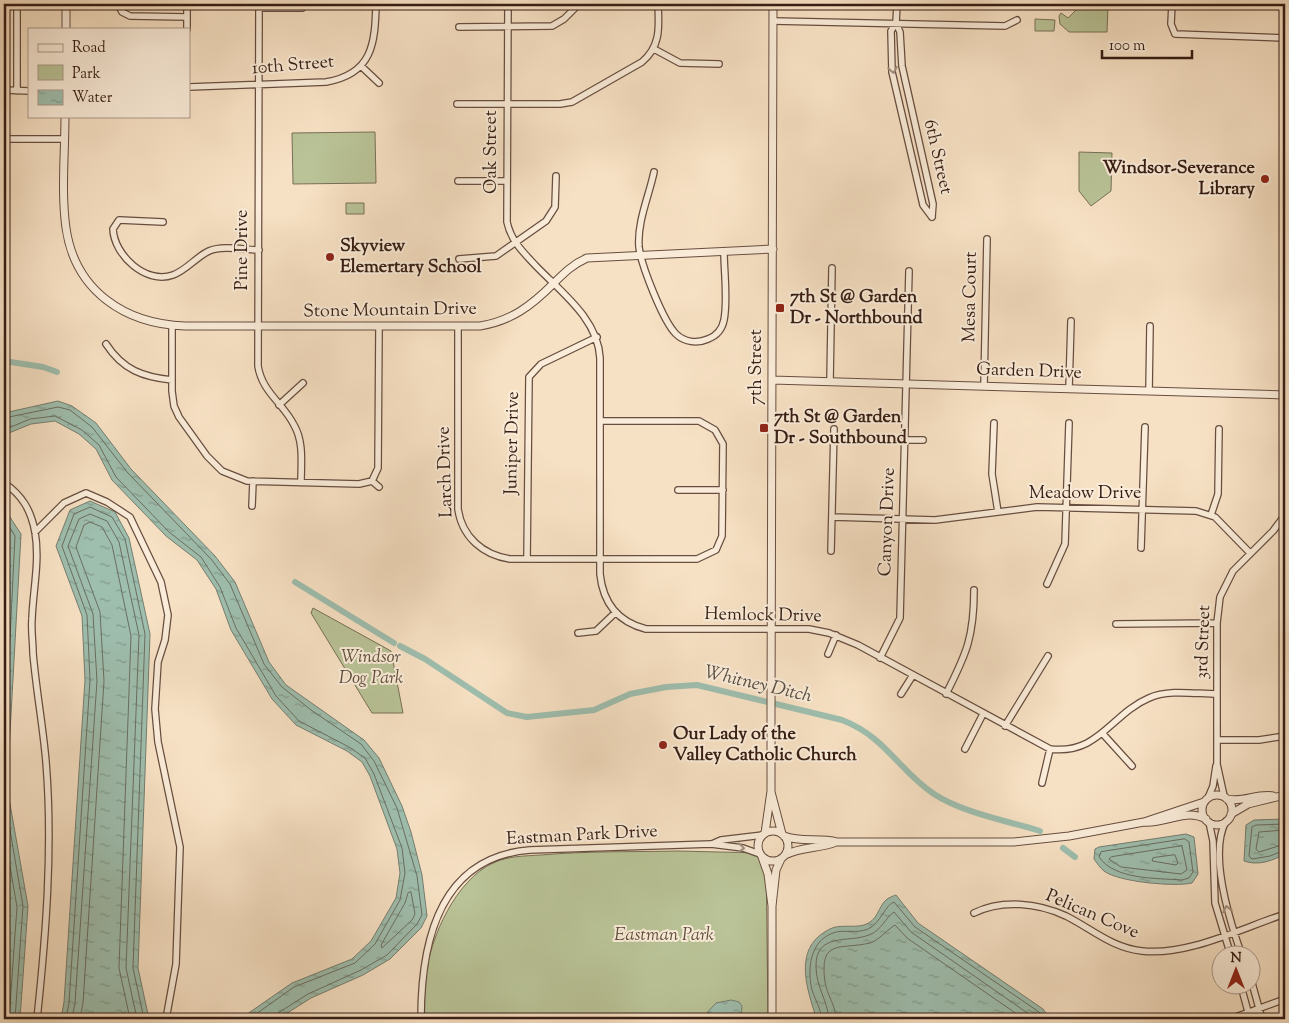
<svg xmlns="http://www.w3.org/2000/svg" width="1289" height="1023" viewBox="0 0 1289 1023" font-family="'Sorts Mill Goudy',serif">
<defs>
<pattern id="water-ripples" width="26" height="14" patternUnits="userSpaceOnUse" patternTransform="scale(1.25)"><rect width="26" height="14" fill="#9ebeae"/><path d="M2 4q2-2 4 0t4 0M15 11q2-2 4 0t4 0" fill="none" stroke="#829a8c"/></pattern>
</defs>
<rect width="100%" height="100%" fill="#f7e1c4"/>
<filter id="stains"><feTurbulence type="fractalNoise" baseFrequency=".004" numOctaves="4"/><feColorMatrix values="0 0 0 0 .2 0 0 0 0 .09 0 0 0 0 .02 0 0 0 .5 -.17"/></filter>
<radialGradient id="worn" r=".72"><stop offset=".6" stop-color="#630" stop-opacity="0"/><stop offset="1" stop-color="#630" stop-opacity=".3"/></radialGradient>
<path fill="#b9c397" stroke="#787056" d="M 1092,6 L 1108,6 L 1107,32 L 1069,32 L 1060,24 L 1059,16 L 1061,13 L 1068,18 L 1077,9 L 1089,9 Z
M 1035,19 L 1055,20 L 1054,31 L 1035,31 Z
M 375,132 L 376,183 L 293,184 L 292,133 Z
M 1079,152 L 1112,153 L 1111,191 L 1091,206 L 1079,191 Z
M 346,203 L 364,203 L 364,214 L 346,214 Z
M 313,608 L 391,651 L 403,713 L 372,713 L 311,613 Z
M 678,851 L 761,853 L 766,857 L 768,1019 L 422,1019 C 423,1004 423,989 426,974 C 431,936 456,880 493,863 C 507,856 525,856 541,855 C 587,851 633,852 678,851 Z"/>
<path fill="url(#water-ripples)" stroke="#757e70" d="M 58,401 L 72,406 L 96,423 L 131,469 L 215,556 L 235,582 L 269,662 L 286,685 L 364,740 L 379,758 L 402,806 L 411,832 L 422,875 L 427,916 L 421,928 L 390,959 L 363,975 L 311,998 L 278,1019 L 240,1019 L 292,983 L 352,959 L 371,941 L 396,898 L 400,873 L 397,849 L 370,776 L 362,762 L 347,751 L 296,725 L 272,699 L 231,630 L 216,589 L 197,560 L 166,536 L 112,480 L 96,449 L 79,434 L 55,421 L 31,424 L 4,435 L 4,413 Z
M 90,501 L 115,512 L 129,538 L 150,634 L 138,968 L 149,1019 L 61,1019 L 64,1002 L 85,680 L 82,616 L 56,546 L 70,510 Z
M 4,508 L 21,534 L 7,787 L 28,906 L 20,1019 L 4,1019 Z
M 1285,819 L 1285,854 C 1272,861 1258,866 1244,861 L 1246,825 L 1254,820 Z
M 1186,834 L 1194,837 L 1198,874 L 1192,883 C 1175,887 1118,882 1104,871 C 1100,868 1097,863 1094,859 L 1095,849 L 1099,847 Z
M 896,895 L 918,923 L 1043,1009 L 1050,1019 L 823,1019 L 816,1017 C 806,986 793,947 830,929 C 839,924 853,928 864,925 C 878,921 878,907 886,900 C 888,898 893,896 896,895 Z
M 731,1000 L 739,1002 L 742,1006 L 741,1019 L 701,1019 L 716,1003 Z"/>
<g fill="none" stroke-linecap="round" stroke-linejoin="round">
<path stroke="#6a6e61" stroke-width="1" d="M 4,418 L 58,407 L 70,410 L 92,427 L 127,472 L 211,559 L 230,584 L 264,664 L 282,687 L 311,710 L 361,744 L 374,761 L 397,808 L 417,876 L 422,915 L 417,924 L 387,955 L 361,970 L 308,994 L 278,1013 L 276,1019
M 4,430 L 30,419 L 55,416 L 82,430 L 99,445 L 116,477 L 169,532 L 201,557 L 220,587 L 236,628 L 276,696 L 299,721 L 349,747 L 365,758 L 374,774 L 402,848 L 405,873 L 400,900 L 375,944 L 355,963 L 294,987 L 249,1019
M 4,518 L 15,536 L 4,761
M 4,529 L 9,538 L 4,636
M 4,795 L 23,906 L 15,1019
M 1285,824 L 1256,825 L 1252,827 L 1249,856 L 1252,859 L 1270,856 L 1285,850
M 1285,830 L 1259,832 L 1256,849 L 1259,852 L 1285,844
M 4,831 L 17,907 L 9,1019
M 1185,839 L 1189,842 L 1193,872 L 1189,878 L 1182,880 C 1156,878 1115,880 1099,857 L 1101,852 Z
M 1182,846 L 1187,870 L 1181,874 L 1121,867 L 1109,859 L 1111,857 Z
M 1175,855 L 1178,863 L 1176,865 L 1152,861 L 1153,858 Z
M 4,874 L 9,907 L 4,987
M 411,892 L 415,914 L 412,920 L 382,948 L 381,945 L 405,903 L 408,893 Z
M 66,1019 L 69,1003 L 90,680 L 87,615 L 62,546 L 74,514 L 90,507 L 112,517 L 125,539 L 145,634 L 133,968 L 144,1019
M 72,1019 L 75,1003 L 97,681 L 93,614 L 68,546 L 79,519 L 90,514 L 107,521 L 119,542 L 139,635 L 126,968 L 137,1019
M 80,1019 L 83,1003 L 104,681 L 100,612 L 76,547 L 84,525 L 90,522 L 102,527 L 112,545 L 131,636 L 119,968 L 130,1019
M 822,1019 C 821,1010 815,999 812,990 C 807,969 810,941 833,933 C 843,929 857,934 868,929 C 881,923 885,905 894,902 L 915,927 L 1039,1012 L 1044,1019
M 829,1019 C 828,1002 816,986 816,967 C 815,932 849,943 869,935 C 881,931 885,918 894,912 L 911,932 L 1036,1019
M 836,1019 C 836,1006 827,995 825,982 C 819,938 840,950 870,943 C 879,940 887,930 895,925 L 907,938 L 1024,1019"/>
<path stroke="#9ebeae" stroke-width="6" d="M 4,361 L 43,367 L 57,372
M 295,582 L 394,643
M 400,646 L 425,659 L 507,713 L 527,717 L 594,710 L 630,694 L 666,687 L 697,685 L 842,720 C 886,737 899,771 934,794 C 963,813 1008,821 1040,831
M 1063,848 L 1075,857"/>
<defs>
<path id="minor" d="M 118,4 L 122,12 L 130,16 L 187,17
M 259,4 L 258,366 C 262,392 283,403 294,425 C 304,442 301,463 301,483
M 508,4 L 507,222 C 511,241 523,252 536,266 C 561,292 598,319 600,358 L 600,574 C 603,603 618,622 646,629 L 809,629 L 829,633 L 858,645 L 1050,749 C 1099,755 1111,714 1149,698 C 1169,689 1196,694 1217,694
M 897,4 L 896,23 L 900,32 L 902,66 L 933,204 L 932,217
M 1172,4 L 1171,24 L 1175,34 L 1285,38
M 259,8 L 302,8
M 773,21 L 1005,26 L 1017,20
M 896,23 L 891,31 L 892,72 L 923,205 L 932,217
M 459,27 L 552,26 L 564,19 L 579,4
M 187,29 L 187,4
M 654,49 L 680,63 L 719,64
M 361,66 L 379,83
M 189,87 L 326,82 C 373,74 375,43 376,4
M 4,90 L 29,91
M 17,91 L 17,4
M 457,104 L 560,104 L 572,102 L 642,62 C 661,46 659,27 658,4
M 4,139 L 65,139
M 654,172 C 649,196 637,222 639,247 C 641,265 663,321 676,334 C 684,342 697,344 708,339 C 716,336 722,330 724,320 C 728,299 724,273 724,251
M 458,181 L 507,181
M 163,222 L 119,220 L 113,229 C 114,255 146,285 173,275 C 187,270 196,257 209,251 C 223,245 245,250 259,250
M 459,259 L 496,256 L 546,221 L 555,207 L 556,176
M 172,326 L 172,391 L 174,406 L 179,417 L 207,456 L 222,471 L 247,481 L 359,484 L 372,481 L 378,468 L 379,327
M 458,327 L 458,509 C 462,537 483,555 510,559 L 697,559 L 716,550 L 722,536 L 723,444 L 715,430 L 699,421 L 600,421
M 106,344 C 123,370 143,377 172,380
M 830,381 L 832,268
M 984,386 L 987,239
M 1069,388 L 1071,321
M 1149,391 L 1150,326
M 279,405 L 303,383
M 994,423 L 992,474 L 998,512
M 905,440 L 923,440
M 372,481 L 379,487
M 4,483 C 22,495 31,510 35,532 C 40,561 33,590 32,619 C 31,630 33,642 33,653 C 36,689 43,726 46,762 C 53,847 46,935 37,1019
M 678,490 L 723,490
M 252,506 L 253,481
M 1211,515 L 1218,494 L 1219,429
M 832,517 L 935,520 L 1037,507 L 1196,511 L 1215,517 L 1250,553
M 35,532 L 64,503 L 86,493 L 107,502 L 130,517 L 161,582 L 168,615 L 165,640 L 158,662 L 155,709 L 158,742 L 180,847 L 176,964 L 166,1019
M 1141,548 L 1145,427
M 831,551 L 834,429
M 527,559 L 529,377 L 541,364 L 597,337
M 1047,584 L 1065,544 L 1069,423
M 1116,624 L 1217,623
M 578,633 L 596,631 L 615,613
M 828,654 L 836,635
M 880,658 L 900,618 L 909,271
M 901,694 L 913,675
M 946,694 C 967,653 974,636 974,590
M 1005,726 L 1048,656
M 1103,734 L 1132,766
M 1217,740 L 1259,740 L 1285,736
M 965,749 L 983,714
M 1042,783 L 1050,749
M 1224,796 L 1217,764 L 1217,623 L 1220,597 L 1233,571 L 1273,531 L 1285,515
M 1208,798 L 1213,786 L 1216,766
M 1226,821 C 1208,854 1230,922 1242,956
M 1209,822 L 1213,841 L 1215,903 L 1231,956
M 712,844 L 721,840 L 763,835
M 974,913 C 1002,899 1038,903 1066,916 C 1092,929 1112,948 1142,951 C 1188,956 1242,928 1285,914
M 1252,983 L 1262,1019
M 1241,986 L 1250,1019
M 421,1019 C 421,942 439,857 530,850 L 711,844 L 743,848 L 760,854
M 1230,1019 L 1285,999"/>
<path id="tertiary" d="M 66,29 L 66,4
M 65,116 C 65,153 61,192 66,228 C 75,291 125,324 185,326 L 480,326 C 511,321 531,306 553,284 C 564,273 573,264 587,258 L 773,249
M 772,380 L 1285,395
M 771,792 L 782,834
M1202 810a15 15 0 1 1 30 0a15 15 0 1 1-30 0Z
M 1227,799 C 1243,803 1257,793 1273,796
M 1231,814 L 1248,804 L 1285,795
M 1144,822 L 1204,802
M758 846a15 15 0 1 1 30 0a15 15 0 1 1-30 0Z
M 765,833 L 771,791 L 771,711 L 773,4
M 784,836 C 801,843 819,837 837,842 L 1014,842 L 1069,836 L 1144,822 C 1166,824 1184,808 1206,819
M 785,855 C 802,846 820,849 836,842
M 762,857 L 768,874 L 772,906
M 772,1019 L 772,906 L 776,870 L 781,859"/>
</defs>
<use href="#minor" stroke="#674e40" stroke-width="8"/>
<use href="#tertiary" stroke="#674e40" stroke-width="9"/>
<use href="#minor" stroke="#faecd9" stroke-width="5.5"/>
<use href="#tertiary" stroke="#faecd9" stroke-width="7"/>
</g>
<defs><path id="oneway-chevron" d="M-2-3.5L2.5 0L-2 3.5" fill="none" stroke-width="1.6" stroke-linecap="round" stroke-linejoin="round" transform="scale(1.25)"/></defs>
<g stroke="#a28f80">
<use href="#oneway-chevron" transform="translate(893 70) rotate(80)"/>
<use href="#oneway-chevron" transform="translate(741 848) rotate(6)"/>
<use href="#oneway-chevron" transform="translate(1227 909) rotate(-103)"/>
</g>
<g fill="#8f2418" stroke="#faecd9" stroke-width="2">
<circle cx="1265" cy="179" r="5"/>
<circle cx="330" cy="257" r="5"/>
<rect x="775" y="303" width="10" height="10" rx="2.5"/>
<rect x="759" y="423" width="10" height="10" rx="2.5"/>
<circle cx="663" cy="745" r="5"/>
</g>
<g text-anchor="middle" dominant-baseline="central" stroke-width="4" stroke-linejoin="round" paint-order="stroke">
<g font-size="18" fill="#371d14" stroke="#faecd9">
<text transform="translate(293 66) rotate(-5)">10th Street</text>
<text transform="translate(492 152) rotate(-90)">Oak Street</text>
<text transform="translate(937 157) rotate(77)">6th Street</text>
<text transform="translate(243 250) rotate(-90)">Pine Drive</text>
<text transform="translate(971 297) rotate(-89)">Mesa Court</text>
<text transform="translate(390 311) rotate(-1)">Stone Mountain Drive</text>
<text transform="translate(757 367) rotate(-90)">7th Street</text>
<text transform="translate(1029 372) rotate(2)">Garden Drive</text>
<text transform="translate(513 443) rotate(-89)">Juniper Drive</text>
<text transform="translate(446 472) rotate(-92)">Larch Drive</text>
<text x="1085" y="494">Meadow Drive</text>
<text transform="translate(888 522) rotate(-88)">Canyon Drive</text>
<text transform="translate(763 616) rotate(1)">Hemlock Drive</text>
<text transform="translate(1204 642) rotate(-88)">3rd Street</text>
<text transform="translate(582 836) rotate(-3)">Eastman Park Drive</text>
<text transform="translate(1092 915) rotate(23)">Pelican Cove</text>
</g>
<g font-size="18" font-weight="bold" fill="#371d14" stroke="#faecd9" text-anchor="start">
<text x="1255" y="169" text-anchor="end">Windsor-Severance<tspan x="1255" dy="21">Library</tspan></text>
<text x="340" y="247">Skyview<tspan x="340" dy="21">Elemertary School</tspan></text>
<text x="790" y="298">7th St @ Garden<tspan x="790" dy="21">Dr - Northbound</tspan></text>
<text x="774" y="418">7th St @ Garden<tspan x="774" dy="21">Dr - Southbound</tspan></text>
<text x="673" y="735">Our Lady of the<tspan x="673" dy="21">Valley Catholic Church</tspan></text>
</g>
<g font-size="18" font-style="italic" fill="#5e4f3b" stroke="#faecd9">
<text x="371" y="658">Windsor<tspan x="371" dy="21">Dog Park</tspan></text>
<text x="664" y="936">Eastman Park</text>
</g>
<g font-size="19" font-style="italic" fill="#564d42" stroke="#faecd9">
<text transform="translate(758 685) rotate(13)">Whitney Ditch</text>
</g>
</g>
<rect width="1289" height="1023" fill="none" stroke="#f7e1c4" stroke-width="20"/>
<rect x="5" y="5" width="1279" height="1013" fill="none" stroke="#371d14" stroke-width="2.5"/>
<rect x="10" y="10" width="1269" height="1003" fill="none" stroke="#371d14"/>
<rect x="28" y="28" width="162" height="90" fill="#faecd9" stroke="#ac998a"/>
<rect x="38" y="44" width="25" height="8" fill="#faecd9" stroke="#ac998a"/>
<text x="72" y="52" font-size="15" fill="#371d14">Road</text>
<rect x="38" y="65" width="25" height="15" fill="#b9c397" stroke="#ac998a"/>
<text x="72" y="78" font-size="15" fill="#371d14">Park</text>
<rect x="38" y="90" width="25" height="15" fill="url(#water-ripples)" stroke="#ac998a"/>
<text x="72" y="102" font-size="15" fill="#371d14">Water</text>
<g transform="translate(1236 970)"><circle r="24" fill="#faecd9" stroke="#ac998a"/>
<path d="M0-4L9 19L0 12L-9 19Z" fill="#8f2418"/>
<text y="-8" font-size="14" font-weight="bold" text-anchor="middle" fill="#371d14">N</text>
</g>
<path d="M1102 50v8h90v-8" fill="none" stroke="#371d14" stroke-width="2.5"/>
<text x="1109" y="50" font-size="15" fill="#371d14" stroke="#faecd9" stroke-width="4" paint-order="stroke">100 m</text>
<rect width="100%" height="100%" filter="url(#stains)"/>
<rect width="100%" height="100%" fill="url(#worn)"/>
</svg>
